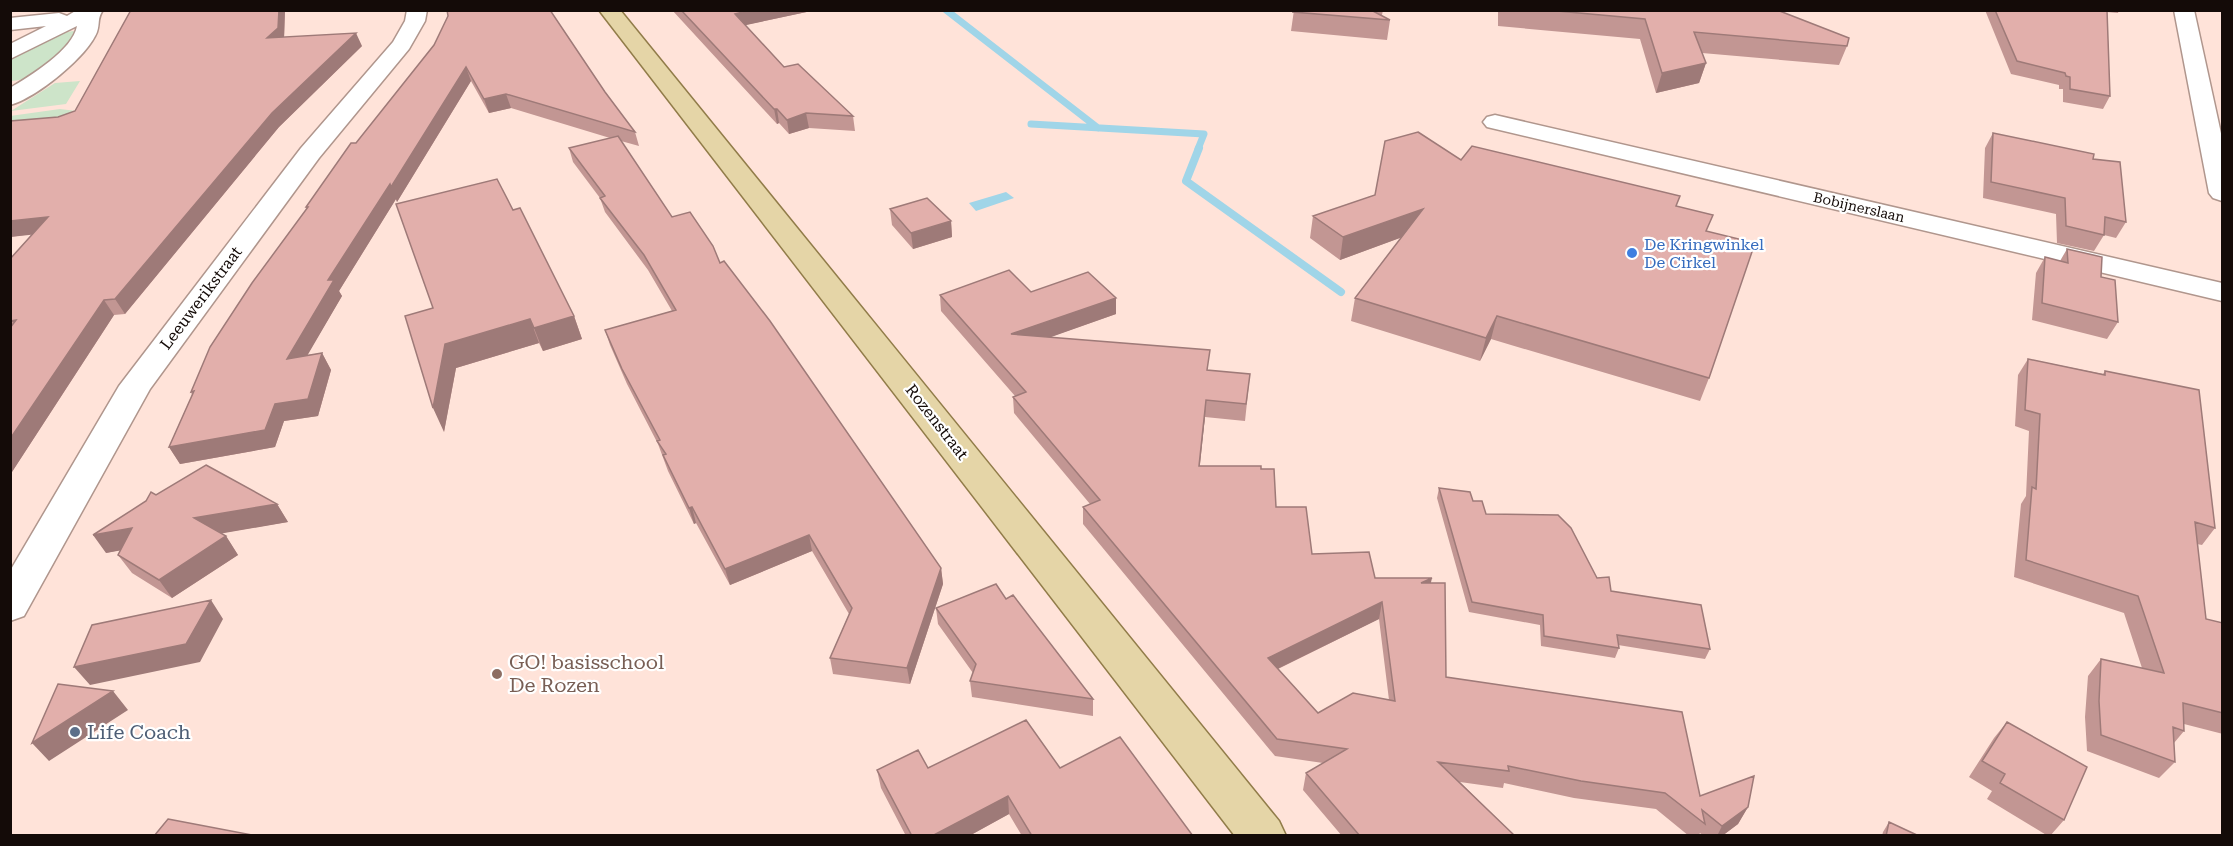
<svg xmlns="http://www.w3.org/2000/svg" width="2233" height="846" viewBox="0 0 2233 846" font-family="'Roboto Serif',serif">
<rect width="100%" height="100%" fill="#ffe3d9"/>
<path fill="#cde4c9" d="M 73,31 L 76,33 C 57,54 40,80 11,81 L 10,59 L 53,35 Z
M 80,81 L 66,104 L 11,111 L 55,83 Z
M 60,109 L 93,113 L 11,134 L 10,116 Z"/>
<path fill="#a0d5e8" d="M 1006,192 L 1014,198 L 976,211 L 969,203 Z"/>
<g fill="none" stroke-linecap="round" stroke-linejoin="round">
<path stroke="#a0d5e8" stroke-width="7" d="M 946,10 L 1098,128
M 1031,124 L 1204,134 L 1198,149"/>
<path stroke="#a0d5e8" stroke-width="8" d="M 1199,148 L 1186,181 L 1341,292"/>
<defs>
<path id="minor" d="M 77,10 L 103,10 C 97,18 100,24 97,32 C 87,57 36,98 10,105 L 10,88 C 30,76 73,50 77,26 L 10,59 L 10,44 L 46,26 L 10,30 L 10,18 L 59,13 L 67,16 Z
M 407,10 L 427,10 L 425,21 L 409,49 L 319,158 L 150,389 L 24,616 L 10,621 L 10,571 L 119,386 L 301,148 L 393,42 L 405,21 Z
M 2174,10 L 2194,10 L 2222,138 L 2222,201 L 2213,198 L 2209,193 Z
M 1495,115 L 2222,283 L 2222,301 L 1487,127 L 1483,122 L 1487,117 Z"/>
<path id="major" d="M 599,10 L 620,10 L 1279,821 L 1286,836 L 1235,836 Z"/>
</defs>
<use href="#minor" stroke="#b0968d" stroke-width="3"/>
<use href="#major" stroke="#917c49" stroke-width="3"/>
<use href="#minor" fill="#fff" fill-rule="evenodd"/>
<use href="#major" fill="#e5d5a7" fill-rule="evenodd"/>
</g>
<path fill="#c29693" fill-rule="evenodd" d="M 131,10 L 285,10 L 284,37 L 362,46 L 279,127 L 125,314 L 114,315 L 10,475 L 10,259 L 32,234 L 10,237 L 10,121 L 58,117 L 75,111 Z
M 672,10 L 816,10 L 745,25 L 784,67 L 853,116 L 855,131 L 809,128 L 789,134 L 779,123 L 777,124 Z
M 1294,10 L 1383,10 L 1382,15 L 1379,15 L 1390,20 L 1387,40 L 1291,31 Z
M 1498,10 L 1777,10 L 1847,46 L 1839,65 L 1702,53 L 1706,63 L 1699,83 L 1656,93 L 1640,39 L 1498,26 Z
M 1985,10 L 2119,10 L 2118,13 L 2107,12 L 2110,96 L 2103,109 L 2063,102 L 2063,89 L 2059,89 L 2059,85 L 2011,74 Z
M 556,19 L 605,92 L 635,132 L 639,146 L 621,141 L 672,217 L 720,263 L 941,568 L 943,584 L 910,684 L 833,674 L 830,658 L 849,614 L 812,551 L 730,585 L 696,523 L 694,524 L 668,471 L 658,444 L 627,384 L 610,345 L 605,330 L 672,311 L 648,270 L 605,212 L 600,198 L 573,162 L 569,148 L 610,138 L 511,108 L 489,113 L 471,81 L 397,202 L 396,199 L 339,291 L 342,296 L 307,355 L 322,353 L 331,370 L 318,416 L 284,421 L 275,447 L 180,464 L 169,447 L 192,395 L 191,392 L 307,209 L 306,207 L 356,143 L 434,45 Z
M 1993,133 L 2093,159 L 2126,222 L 2116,238 L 2104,235 L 2094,251 L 2057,243 L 2056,214 L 1983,198 L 1985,148 Z
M 1461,160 L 1676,206 L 1707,231 L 1709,378 L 1700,401 L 1491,339 L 1480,361 L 1351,321 L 1355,298 L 1402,237 L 1340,260 L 1310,238 L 1313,216 L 1375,195 Z
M 890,209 L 951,221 L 952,237 L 913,249 L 892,225 Z
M 513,210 L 574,316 L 582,339 L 543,351 L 539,343 L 456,368 L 444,432 L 433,308 Z
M 2067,249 L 2101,277 L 2118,322 L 2107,339 L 2032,320 L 2036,273 L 2045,257 L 2060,261 Z
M 1031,292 L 1116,298 L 1116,314 L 1050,337 L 1208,370 L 1250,374 L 1245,421 L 1205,417 L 1199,466 L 1261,469 L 1276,507 L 1312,554 L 1375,578 L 1430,583 L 1446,677 L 1700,796 L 1748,807 L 1738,824 L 1722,836 L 1704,836 L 1700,833 L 1698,836 L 1689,836 L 1656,809 L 1574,798 L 1504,783 L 1503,788 L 1460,782 L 1515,836 L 1342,836 L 1303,790 L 1306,773 L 1323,763 L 1275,756 L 1083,524 L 1083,507 L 1090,504 L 1014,413 L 1013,397 L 1015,396 L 941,311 L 940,295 ZM 1379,619 L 1389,700 L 1318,713 L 1278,669 Z
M 2028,359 L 2103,374 L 2105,371 L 2215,528 L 2202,545 L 2197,544 L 2206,619 L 2223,623 L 2223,734 L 2184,724 L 2184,731 L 2174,743 L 2175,762 L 2159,778 L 2087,751 L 2085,717 L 2088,676 L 2101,659 L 2142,668 L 2124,613 L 2014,577 L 2021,504 L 2026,496 L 2029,431 L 2015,426 L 2018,375 Z
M 1439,488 L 1473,501 L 1486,514 L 1597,578 L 1611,591 L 1710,649 L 1705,659 L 1618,645 L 1619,648 L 1615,658 L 1541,646 L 1540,625 L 1469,612 L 1437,498 Z
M 156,495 L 277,504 L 288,522 L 221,533 L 226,536 L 238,555 L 172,598 L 132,573 L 118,555 L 120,550 L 106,553 Z
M 1006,599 L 1093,699 L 1093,716 L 972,697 L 970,681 L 973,673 L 938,624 L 936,608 Z
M 2007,722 L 2064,820 L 2050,836 L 2048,836 L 1987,799 L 1992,791 L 1969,777 L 1994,738 Z
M 928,768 L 1060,768 L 1193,836 L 1022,836 L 1009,814 L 969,836 L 906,836 L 881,788 L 877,770 Z
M 1889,822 L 1919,836 L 1882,836 L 1883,832 Z"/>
<path fill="#9e7a78" d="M 279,10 L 285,10 L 284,40 L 267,38 Z
M 751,10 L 816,10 L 737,27 L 735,14 Z
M 356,33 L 362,46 L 279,127 L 125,314 L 115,299 L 272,113 Z
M 1706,63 L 1699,83 L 1656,93 L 1662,73 Z
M 466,67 L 471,81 L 397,202 L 396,199 L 339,291 L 342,296 L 296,375 L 287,359 L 328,280 L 390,184 Z
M 506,94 L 511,108 L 489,113 L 484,99 Z
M 774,109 L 777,109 L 779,123 L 777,124 Z
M 806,113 L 809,128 L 789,134 L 787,120 Z
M 1423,209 L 1419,231 L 1340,260 L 1343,237 Z
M 48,217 L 57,232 L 10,237 L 10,221 Z
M 951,221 L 952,237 L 913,249 L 911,233 Z
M 1116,298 L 1116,314 L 1012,351 L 1011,334 Z
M 104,300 L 114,315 L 10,475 L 10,439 Z
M 574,316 L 582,339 L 543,351 L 534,328 Z
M 1497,316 L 1491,339 L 1480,361 L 1486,338 Z
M 530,319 L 539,343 L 456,368 L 444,432 L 433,408 L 445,344 Z
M 322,353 L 331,370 L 318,416 L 284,421 L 275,447 L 180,464 L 169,447 L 275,404 Z
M 1206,400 L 1205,417 L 1198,483 L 1199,466 Z
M 277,504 L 288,522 L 207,536 L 194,518 Z
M 692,507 L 696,523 L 694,524 L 689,508 Z
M 132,528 L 145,546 L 106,553 L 93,535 Z
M 809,535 L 812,551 L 730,585 L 725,569 Z
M 226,536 L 238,555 L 172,598 L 159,580 Z
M 941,568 L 943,584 L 910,684 L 907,668 Z
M 1432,578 L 1428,595 L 1421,583 Z
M 211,600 L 223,619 L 200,662 L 90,685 L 74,667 Z
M 1382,602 L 1379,619 L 1265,675 L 1268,658 Z
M 113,691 L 128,710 L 49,761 L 32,743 Z
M 1008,796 L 1009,814 L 969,836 L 932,836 Z
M 1748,807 L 1738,824 L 1722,836 L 1717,836 L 1722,826 Z"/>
<path fill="#e2afab" stroke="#9e7a78" stroke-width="1.5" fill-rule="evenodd" d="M 131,10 L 279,10 L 278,28 L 267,38 L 356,33 L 272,113 L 115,299 L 104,300 L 10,439 L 10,328 L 16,320 L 10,321 L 10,259 L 48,217 L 10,221 L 10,121 L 58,117 L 75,111 Z
M 447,10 L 550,10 L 605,92 L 635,132 L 506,94 L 484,99 L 466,67 L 391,187 L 390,184 L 328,280 L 334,280 L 287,359 L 322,353 L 308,399 L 275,404 L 265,430 L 169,447 L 194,391 L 191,392 L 210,347 L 252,283 L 308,207 L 306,207 L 351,143 L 356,143 L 434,45 L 448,16 Z
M 681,10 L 751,10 L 735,14 L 784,67 L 798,64 L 853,116 L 806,113 L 787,120 L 777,109 L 774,109 Z
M 1294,10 L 1371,10 L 1390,20 L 1293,12 Z
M 1546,10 L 1777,10 L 1849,38 L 1847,46 L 1694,32 L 1706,63 L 1662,73 L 1645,19 Z
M 1995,10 L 2107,10 L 2110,96 L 2070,89 L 2070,77 L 2066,76 L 2065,73 L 2017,61 Z
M 1418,132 L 1461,160 L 1472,146 L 1680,196 L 1676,206 L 1713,215 L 1706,231 L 1755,243 L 1709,378 L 1497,316 L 1486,338 L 1355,298 L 1423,209 L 1343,237 L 1313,216 L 1375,195 L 1385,141 Z
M 1993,133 L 2094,154 L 2093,159 L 2120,162 L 2126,222 L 2105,217 L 2104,235 L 2066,226 L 2065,198 L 1991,182 Z
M 618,136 L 672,217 L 690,212 L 713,246 L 720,263 L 724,261 L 770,321 L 941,568 L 907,668 L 830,658 L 852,608 L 809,535 L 725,569 L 692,507 L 689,508 L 663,455 L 666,454 L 657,441 L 660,440 L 622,369 L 605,330 L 676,310 L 644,255 L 600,198 L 605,196 L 569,148 Z
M 497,179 L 513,210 L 520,208 L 574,316 L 534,328 L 530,319 L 445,344 L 433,408 L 405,316 L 433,308 L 396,204 Z
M 927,198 L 951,221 L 911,233 L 890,209 Z
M 2067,249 L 2102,257 L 2101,277 L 2115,280 L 2118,322 L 2042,303 L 2045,257 L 2068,263 Z
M 1009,270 L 1031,292 L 1088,272 L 1116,298 L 1011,334 L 1210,350 L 1207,370 L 1250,374 L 1246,404 L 1206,400 L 1199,466 L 1261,466 L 1261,469 L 1274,469 L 1276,507 L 1306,507 L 1312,554 L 1369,552 L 1375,578 L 1432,578 L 1421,583 L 1445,583 L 1446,677 L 1682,712 L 1700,796 L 1754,776 L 1748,807 L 1722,826 L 1702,810 L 1705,824 L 1665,793 L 1581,781 L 1508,766 L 1509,771 L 1438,762 L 1515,836 L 1360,836 L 1306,773 L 1347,749 L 1277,739 L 1083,507 L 1100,500 L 1013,397 L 1026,392 L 940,295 ZM 1382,602 L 1395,701 L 1353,693 L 1318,713 L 1268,658 Z
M 2028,359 L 2105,375 L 2105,371 L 2199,390 L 2215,528 L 2195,522 L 2206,619 L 2223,623 L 2223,713 L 2183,703 L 2184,731 L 2173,727 L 2175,762 L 2101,735 L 2099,701 L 2101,659 L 2164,673 L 2138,596 L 2026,560 L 2032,487 L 2036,489 L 2040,414 L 2025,410 Z
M 206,465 L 277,504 L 194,518 L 226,536 L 159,580 L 118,555 L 132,528 L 93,535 L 146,501 L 151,492 L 156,495 Z
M 1439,488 L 1470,492 L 1473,501 L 1482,501 L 1486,514 L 1558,515 L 1571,528 L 1597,578 L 1609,577 L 1611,591 L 1701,605 L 1710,649 L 1617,635 L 1619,648 L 1544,636 L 1543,615 L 1472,602 Z
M 996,584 L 1006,599 L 1013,595 L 1093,699 L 970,681 L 976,664 L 936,608 Z
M 211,600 L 186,644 L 74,667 L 92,625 Z
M 58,684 L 113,691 L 32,743 Z
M 1026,720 L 1060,768 L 1120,737 L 1193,836 L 1032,836 L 1008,796 L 932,836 L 912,836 L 877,770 L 918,750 L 928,768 Z
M 2007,722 L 2087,767 L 2064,820 L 2000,783 L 2005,774 L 1982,761 Z
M 168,819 L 257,836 L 154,836 Z
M 1889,822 L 1919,836 L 1886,836 Z"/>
<circle fill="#3f7fe0" stroke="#fff" stroke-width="2" cx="1632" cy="253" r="6"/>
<circle fill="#8d6e63" stroke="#fff" stroke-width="2" cx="497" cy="674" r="6"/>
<circle fill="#5c6f8a" stroke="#fff" stroke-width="2" cx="75" cy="732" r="6"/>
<g text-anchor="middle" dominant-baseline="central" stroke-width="4.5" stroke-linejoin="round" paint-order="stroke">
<g font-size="14" fill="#140b08" stroke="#fff">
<text transform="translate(1859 207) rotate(13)">Bobijnerslaan</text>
</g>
<g font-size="16" fill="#366cbe" stroke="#fff" text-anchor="start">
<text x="1644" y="244">De Kringwinkel<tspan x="1644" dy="18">De Cirkel</tspan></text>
</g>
<g font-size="16" fill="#140b08" stroke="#fff">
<text transform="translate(201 298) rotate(-53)">Leeuwerikstraat</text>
<text transform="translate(937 422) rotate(52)">Rozenstraat</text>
</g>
<g font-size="20" fill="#785e54" stroke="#fff" text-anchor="start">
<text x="509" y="662">GO! basisschool<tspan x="509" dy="23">De Rozen</tspan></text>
</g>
<g font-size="20" fill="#4e5e75" stroke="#fff" text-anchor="start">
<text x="87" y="732">Life Coach</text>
</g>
</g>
<rect width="2233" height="846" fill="none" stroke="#140b08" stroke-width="24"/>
</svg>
